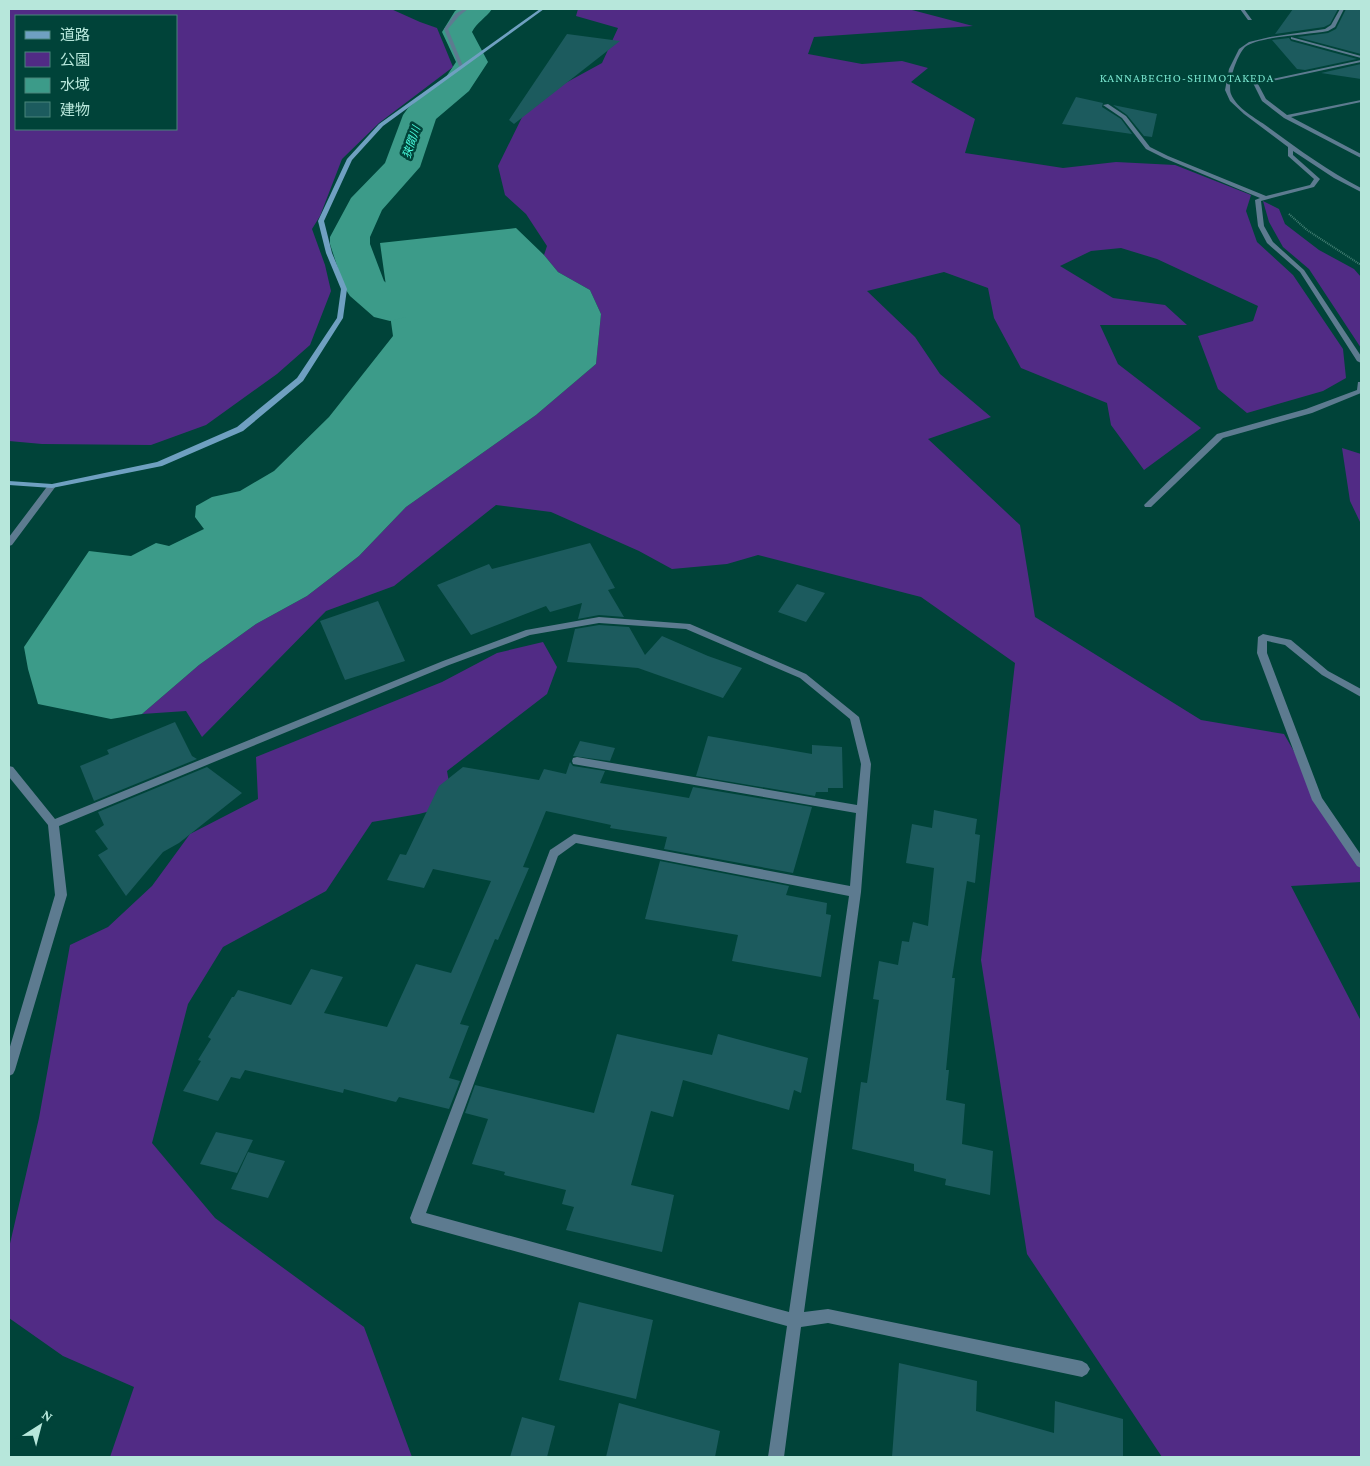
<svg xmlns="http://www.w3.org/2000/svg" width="1370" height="1466" viewBox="0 0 1370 1466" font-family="'Crimson Pro','Noto Sans JP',serif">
<rect width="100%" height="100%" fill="#004339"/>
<path fill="#512b85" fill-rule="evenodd" d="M 9,9 L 391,9 L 420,22 L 437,28 L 453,67 L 379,123 L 342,159 L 320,216 L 312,229 L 325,265 L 331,291 L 310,345 L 277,374 L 206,425 L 151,445 L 42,444 L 9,441 ZM 16,16 L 176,16 L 176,129 L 16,129 Z
M 578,9 L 912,10 L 973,26 L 814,37 L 808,54 L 862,64 L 902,61 L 928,68 L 911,82 L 975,119 L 965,153 L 1063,168 L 1116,162 L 1175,165 L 1251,195 L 1246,211 L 1257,242 L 1293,275 L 1343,349 L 1346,378 L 1323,391 L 1247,413 L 1218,389 L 1198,336 L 1253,321 L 1258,306 L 1157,259 L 1121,248 L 1091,251 L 1060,266 L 1113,298 L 1165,305 L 1187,325 L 1100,325 L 1118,364 L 1201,428 L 1144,470 L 1111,425 L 1107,403 L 1021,368 L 994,318 L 988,288 L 944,272 L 867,291 L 915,337 L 940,374 L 991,417 L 928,439 L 1020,525 L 1035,617 L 1201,720 L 1284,734 L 1361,868 L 1361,882 L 1291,886 L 1361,1021 L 1361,1457 L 1162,1457 L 1027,1254 L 981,960 L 1015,663 L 921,597 L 758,555 L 727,564 L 672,569 L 639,551 L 551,512 L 496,505 L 394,586 L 326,611 L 202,737 L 186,711 L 142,714 L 199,665 L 256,624 L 307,596 L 359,556 L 406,507 L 536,415 L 596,364 L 601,314 L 590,290 L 558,272 L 544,255 L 547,246 L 526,214 L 505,195 L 498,166 L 529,103 L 602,63 L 618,28 L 576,16 Z
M 1263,201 L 1279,209 L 1285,224 L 1319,250 L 1354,269 L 1361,277 L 1361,348 L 1309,269 L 1283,247 L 1269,222 Z
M 1342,448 L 1361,454 L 1361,524 L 1350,501 Z
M 543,642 L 557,667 L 547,694 L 447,771 L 453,805 L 419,814 L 372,822 L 326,891 L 223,947 L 188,1004 L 152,1143 L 215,1218 L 364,1327 L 412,1457 L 110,1457 L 134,1387 L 63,1356 L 9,1318 L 9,1248 L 39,1118 L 70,945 L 108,927 L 152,886 L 190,834 L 258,799 L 256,757 L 442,682 L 497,653 Z"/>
<path fill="#3c9b89" d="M 516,228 L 544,255 L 558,272 L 590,290 L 601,314 L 596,364 L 536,415 L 406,507 L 359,556 L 307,596 L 256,624 L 199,665 L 142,714 L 111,719 L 38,704 L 28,669 L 24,647 L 89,551 L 131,556 L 156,543 L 169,546 L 204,529 L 195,517 L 196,506 L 212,497 L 240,491 L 274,471 L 329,417 L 393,336 L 380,243 Z"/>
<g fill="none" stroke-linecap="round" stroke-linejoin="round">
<path fill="#3c9b89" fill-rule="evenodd" d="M 458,9 L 492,9 C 486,18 477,22 472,32 L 488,62 L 469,91 L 436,119 L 420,167 L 382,210 L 370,237 L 370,244 L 384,281 L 406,299 L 412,308 L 406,317 L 390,321 L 374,317 L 350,296 L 344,287 L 330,244 L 330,237 L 351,198 L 385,163 L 403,115 L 408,108 L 446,77 L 456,62 L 442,32 L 455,11 Z"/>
</g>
<path fill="#1c5b5e" d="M 1293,9 L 1338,9 L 1330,24 L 1324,27 L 1275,34 Z
M 1346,9 L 1361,9 L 1361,54 L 1297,37 L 1328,33 L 1336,29 Z
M 567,34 L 620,41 L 514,124 L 509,120 Z
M 1289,38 L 1291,41 L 1357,59 L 1305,70 L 1297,69 L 1272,40 Z
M 1361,64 L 1361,79 L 1321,73 Z
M 1076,97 L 1103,103 L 1102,107 L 1121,119 L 1132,134 L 1062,124 Z
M 1113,105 L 1157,114 L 1152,137 L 1144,136 L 1127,115 Z
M 590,543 L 615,588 L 608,590 L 624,617 L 599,615 L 578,619 L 582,603 L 550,612 L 546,606 L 471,635 L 437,585 L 489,564 L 492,569 Z
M 797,584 L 825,593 L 806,622 L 778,612 Z
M 378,601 L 405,661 L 345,680 L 320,621 Z
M 599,625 L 629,627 L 645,655 L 662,636 L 708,656 L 742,668 L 723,698 L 638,668 L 567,662 L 575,629 Z
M 175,722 L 192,756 L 197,759 L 94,801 L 80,766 L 109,754 L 107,750 Z
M 708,736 L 812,754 L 812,745 L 842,747 L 843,788 L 828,788 L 828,792 L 816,792 L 815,796 L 696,776 Z
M 580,741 L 615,748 L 610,761 L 573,756 Z
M 570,762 L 573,766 L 605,771 L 600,783 L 689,798 L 693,787 L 812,807 L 793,873 L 664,849 L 667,837 L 610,828 L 611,825 L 546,811 L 523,867 L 529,868 L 498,940 L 495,939 L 460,1024 L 469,1026 L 449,1078 L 460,1081 L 449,1109 L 399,1097 L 396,1102 L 344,1089 L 343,1093 L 245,1070 L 240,1079 L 231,1077 L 218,1101 L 183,1091 L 201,1061 L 198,1060 L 211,1039 L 208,1037 L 232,997 L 234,997 L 238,990 L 291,1005 L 311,969 L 343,977 L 324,1013 L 387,1027 L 416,964 L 451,973 L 491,881 L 433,869 L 424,888 L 387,880 L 400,854 L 406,855 L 439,786 L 463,767 L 539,780 L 544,769 L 566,774 Z
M 207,767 L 242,793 L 179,843 L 163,852 L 126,896 L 98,855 L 108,849 L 95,831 L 104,825 L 98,812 Z
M 934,810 L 977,819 L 975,834 L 980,835 L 975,883 L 967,881 L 952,978 L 955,978 L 946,1070 L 949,1070 L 946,1100 L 965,1104 L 962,1144 L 993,1151 L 990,1195 L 945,1185 L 946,1179 L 914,1171 L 914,1164 L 852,1149 L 861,1082 L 867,1083 L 879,1000 L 873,999 L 879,961 L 898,965 L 902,941 L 909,942 L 913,922 L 928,926 L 934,868 L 906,863 L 912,824 L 932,828 Z
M 660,861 L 789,886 L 786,895 L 827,903 L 826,914 L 831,915 L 821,977 L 732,961 L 738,935 L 645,919 Z
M 617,1034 L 712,1055 L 718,1034 L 808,1058 L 801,1093 L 794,1090 L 789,1110 L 683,1080 L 673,1117 L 651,1111 L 631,1185 L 674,1195 L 662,1252 L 566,1230 L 574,1207 L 562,1204 L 566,1190 L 504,1175 L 505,1172 L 472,1164 L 488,1119 L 465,1113 L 475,1085 L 594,1113 Z
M 216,1132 L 253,1140 L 237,1173 L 200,1164 Z
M 248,1152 L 285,1161 L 268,1198 L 231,1189 Z
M 579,1302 L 653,1320 L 636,1399 L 559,1380 Z
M 899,1363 L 977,1381 L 976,1411 L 1054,1433 L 1055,1401 L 1123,1419 L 1123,1457 L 892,1457 Z
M 619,1403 L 720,1431 L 715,1457 L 606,1457 Z
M 522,1417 L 555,1426 L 547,1457 L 510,1457 Z"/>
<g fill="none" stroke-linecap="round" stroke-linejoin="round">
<path stroke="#448075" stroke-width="2" stroke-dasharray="1 1" stroke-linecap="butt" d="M 1289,214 L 1307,230 L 1361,265"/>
<path fill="#5d7b90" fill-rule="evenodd" d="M 464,9 L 468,9 L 459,16 L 448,29 L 463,66 L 461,67 L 459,66 L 444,29 L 455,14 Z
M 1240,9 L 1244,9 L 1252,20 L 1248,20 Z
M 1340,9 L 1344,9 L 1335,27 L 1328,31 C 1308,35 1259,36 1245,47 C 1237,55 1227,84 1231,94 C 1237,109 1256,118 1268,127 C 1298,149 1328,171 1361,188 L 1361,192 L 1334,178 L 1293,151 L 1293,155 L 1320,179 L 1314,187 L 1261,201 L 1264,226 L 1273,242 L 1304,270 L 1361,356 L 1361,363 L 1357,361 L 1300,272 L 1267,243 L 1258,226 L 1255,200 L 1260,198 L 1164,158 L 1146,149 L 1122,118 L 1103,105 L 1108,104 L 1126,116 L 1150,147 L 1168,156 L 1266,196 L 1310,185 L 1314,179 L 1288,156 L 1288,147 L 1244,114 L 1230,101 L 1225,90 L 1229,69 L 1239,49 L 1249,42 L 1270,37 L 1325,29 L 1331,25 Z
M 1291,37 L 1361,56 L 1361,58 L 1291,39 Z
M 1361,60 L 1361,62 L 1258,84 L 1266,99 L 1287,115 L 1361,100 L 1361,102 L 1291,117 L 1361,154 L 1361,158 L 1284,118 L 1262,101 L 1253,83 Z
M 1358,382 L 1361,382 L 1361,393 L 1312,413 L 1223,438 L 1151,507 L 1145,507 L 1144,505 L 1217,434 L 1306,409 L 1357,390 Z
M 49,484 L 52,484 L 56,486 L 12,545 L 9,546 L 9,537 Z
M 599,617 L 690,624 L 806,674 L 859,717 L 871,764 L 861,892 L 804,1312 L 828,1309 L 1082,1361 L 1087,1364 L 1090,1369 L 1087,1374 L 1082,1377 L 828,1323 L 801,1327 L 784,1457 L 768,1457 L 787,1326 L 412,1223 L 410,1218 L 550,850 L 574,834 L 850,886 L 856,813 L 573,764 L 572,761 L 573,758 L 577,757 L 857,805 L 861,764 L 850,719 L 800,678 L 686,629 L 599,623 L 530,635 L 449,665 L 59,826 L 67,895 L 15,1070 L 13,1074 L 9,1076 L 9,1050 L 55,895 L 48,825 L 9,777 L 9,766 L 13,767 L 55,819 L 443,661 L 526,630 ZM 576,843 L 849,896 L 789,1312 L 426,1213 L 558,856 Z
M 1263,634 L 1291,640 L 1328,671 L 1361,689 L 1361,697 L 1322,675 L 1285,645 L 1267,641 L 1267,653 L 1322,798 L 1361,855 L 1361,868 L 1357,866 L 1312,800 L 1257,653 L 1258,637 Z"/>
<path fill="#6fa0c1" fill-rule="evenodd" d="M 540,9 L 544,9 L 383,126 L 352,160 L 324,221 L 332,253 L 347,289 L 343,318 L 303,381 L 243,431 L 162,466 L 52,488 L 9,485 L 9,481 L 52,484 L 157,462 L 237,427 L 297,378 L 337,318 L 341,289 L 326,253 L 318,221 L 347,159 L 379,124 Z"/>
</g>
<g text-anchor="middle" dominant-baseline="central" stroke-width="5" stroke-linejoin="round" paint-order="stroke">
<g font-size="11" font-style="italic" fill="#48fbdd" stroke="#004339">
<text transform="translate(411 142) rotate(-71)">狭間川</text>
</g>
<g font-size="12" letter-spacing="1" fill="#77e2cc" stroke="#004339">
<text x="1187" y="78">KANNABECHO-SHIMOTAKEDA</text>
</g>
</g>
<rect width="1370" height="1466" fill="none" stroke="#b7e7db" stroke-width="20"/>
<rect x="15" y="15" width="162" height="115" fill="#004339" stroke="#49857a"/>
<rect x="25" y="31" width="25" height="8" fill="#6fa0c1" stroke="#49857a"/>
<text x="60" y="40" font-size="15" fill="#b7e7db">道路</text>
<rect x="25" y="52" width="25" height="15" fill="#512b85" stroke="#49857a"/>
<text x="60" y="65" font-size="15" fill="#b7e7db">公園</text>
<rect x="25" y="78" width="25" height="15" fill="#3c9b89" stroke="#49857a"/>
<text x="60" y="90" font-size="15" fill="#b7e7db">水域</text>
<rect x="25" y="102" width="25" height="15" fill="#1c5b5e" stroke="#49857a"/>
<text x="60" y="115" font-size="15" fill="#b7e7db">建物</text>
<g transform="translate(40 1426) rotate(36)" stroke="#004339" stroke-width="4" paint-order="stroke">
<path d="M0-4L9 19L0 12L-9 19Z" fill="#b7e7db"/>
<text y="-8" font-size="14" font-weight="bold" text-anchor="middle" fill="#b7e7db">N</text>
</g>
</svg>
